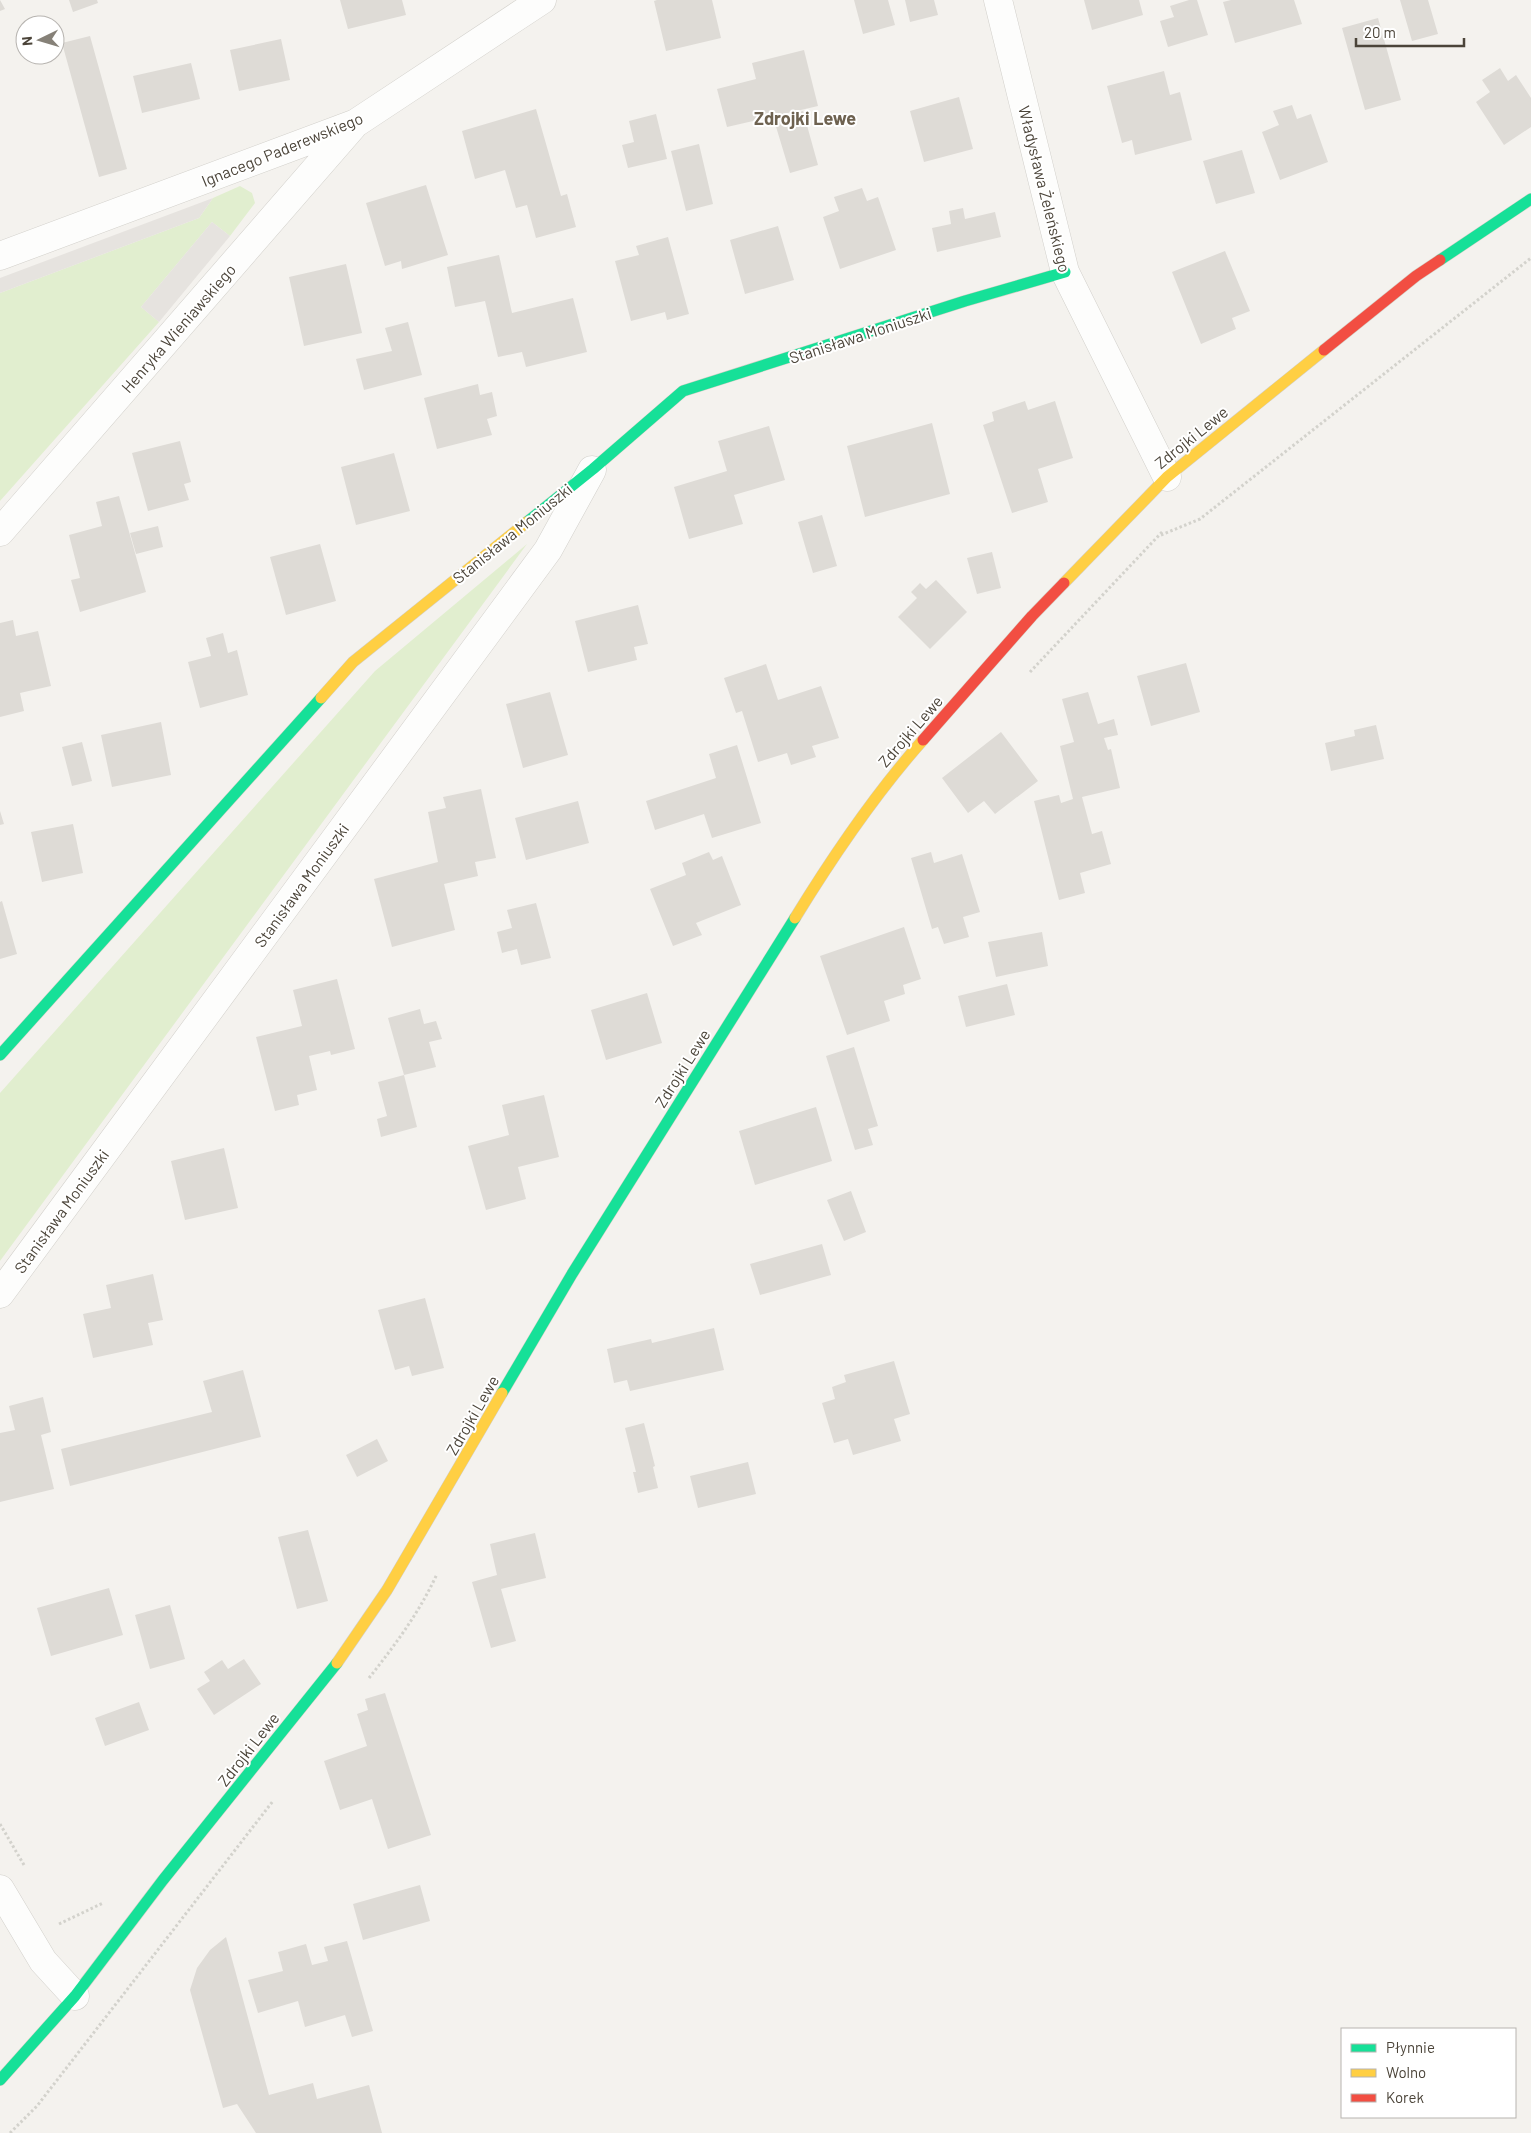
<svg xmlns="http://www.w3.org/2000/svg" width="1531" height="2133" viewBox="0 0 1531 2133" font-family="Barlow,sans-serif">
<rect width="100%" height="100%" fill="#f4f2ee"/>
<path fill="#e1eecf" d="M 240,186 L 252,193 L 255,203 L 230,236 L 212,222 L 141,307 L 159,322 L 0,501 L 0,293 L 199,218 L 213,198 Z
M 527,544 L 0,1261 L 0,1093 L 375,671 Z"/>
<path fill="#e6e3df" d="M 213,198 L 199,218 L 0,293 L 0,278 Z
M 212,222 L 230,236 L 159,322 L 141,307 Z"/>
<path fill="#dedbd6" d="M 0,0 L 5,9 L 0,11 Z
M 69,0 L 97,0 L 98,3 L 73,12 Z
M 340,0 L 402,0 L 406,15 L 348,29 Z
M 657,0 L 712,0 L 721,38 L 666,51 L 654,1 Z
M 854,0 L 888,0 L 895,25 L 863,34 Z
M 905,0 L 934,0 L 938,15 L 910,22 Z
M 1084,0 L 1139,0 L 1143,15 L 1092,30 Z
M 1189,0 L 1197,0 L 1208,35 L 1168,47 L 1160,21 L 1174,17 L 1170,6 Z
M 1231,0 L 1294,0 L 1302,24 L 1235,43 L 1223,2 Z
M 1400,0 L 1428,0 L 1438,34 L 1412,41 Z
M 1378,18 L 1401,100 L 1365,110 L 1342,28 Z
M 90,36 L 127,169 L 99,177 L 62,43 Z
M 281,39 L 290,80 L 239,91 L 230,50 Z
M 804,50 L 818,106 L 727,127 L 717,89 L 756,79 L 752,63 Z
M 191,63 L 200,99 L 142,113 L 133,76 Z
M 1500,68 L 1508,81 L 1516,75 L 1531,98 L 1531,127 L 1504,145 L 1476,102 L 1490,92 L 1482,80 Z
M 1164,71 L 1170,95 L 1180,92 L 1192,140 L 1135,155 L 1132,140 L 1122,143 L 1107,86 Z
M 959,97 L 973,149 L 924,162 L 910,111 Z
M 1292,105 L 1297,119 L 1311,114 L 1328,162 L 1280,180 L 1262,132 L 1279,125 L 1273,111 Z
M 536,109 L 561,196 L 567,194 L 576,227 L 536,238 L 527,205 L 516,208 L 505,170 L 475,179 L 462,131 Z
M 803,111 L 818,165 L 790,173 L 774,120 Z
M 656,114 L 667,159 L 628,168 L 622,145 L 634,142 L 629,121 Z
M 699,144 L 713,204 L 686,211 L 671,151 Z
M 1242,150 L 1255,193 L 1216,204 L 1203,161 Z
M 426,185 L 448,255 L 402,269 L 401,261 L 385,266 L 366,203 Z
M 862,188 L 867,201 L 878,197 L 896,250 L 840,269 L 823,217 L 839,211 L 834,197 Z
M 963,208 L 965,219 L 995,212 L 1001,237 L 937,252 L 932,228 L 951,224 L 949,211 Z
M 778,226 L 794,280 L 745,294 L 730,240 Z
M 668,237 L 689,314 L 667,320 L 665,312 L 631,321 L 615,261 L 639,255 L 636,246 Z
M 1225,251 L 1250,311 L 1232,318 L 1236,329 L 1201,344 L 1172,272 Z
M 499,255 L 512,313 L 573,298 L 587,352 L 526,367 L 522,352 L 498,357 L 485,301 L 455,307 L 447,267 Z
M 346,264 L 362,333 L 304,346 L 289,277 Z
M 408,322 L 422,375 L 364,390 L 356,359 L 392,351 L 385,328 Z
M 478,384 L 480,395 L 492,392 L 497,416 L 487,419 L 492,435 L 437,449 L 424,398 Z
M 1025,401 L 1028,410 L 1055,401 L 1073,458 L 1038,469 L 1048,502 L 1012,513 L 983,425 L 994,421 L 992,412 Z
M 932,423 L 950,494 L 865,517 L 847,446 Z
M 769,426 L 785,480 L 734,495 L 743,524 L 689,539 L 674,487 L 727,471 L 718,441 Z
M 180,441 L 191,482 L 184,484 L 189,500 L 148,511 L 132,453 Z
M 394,453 L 410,511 L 356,525 L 341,467 Z
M 119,496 L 146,592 L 80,612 L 71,580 L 80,578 L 69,535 L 102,526 L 96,502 Z
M 822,515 L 837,566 L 813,573 L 798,522 Z
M 158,526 L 163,547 L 136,554 L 130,533 Z
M 320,544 L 336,601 L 286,615 L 270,557 Z
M 992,552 L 1001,588 L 977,594 L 967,558 Z
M 936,580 L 967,612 L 930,649 L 898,617 L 917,598 L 911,592 L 920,583 L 926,589 Z
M 638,605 L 648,644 L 634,647 L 637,660 L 588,672 L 575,621 Z
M 13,620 L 16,636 L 38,631 L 51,686 L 20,693 L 24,711 L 0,717 L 0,623 Z
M 223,633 L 228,653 L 237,650 L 248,695 L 200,708 L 188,662 L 211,656 L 206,638 Z
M 1186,663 L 1200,712 L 1151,726 L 1137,676 Z
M 766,664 L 778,700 L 821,686 L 839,738 L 812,746 L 816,757 L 791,765 L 787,753 L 758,762 L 742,711 L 736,713 L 724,678 Z
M 550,692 L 568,755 L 523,768 L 506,704 Z
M 1088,692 L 1098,724 L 1114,719 L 1118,735 L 1104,738 L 1108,750 L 1111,749 L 1120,788 L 1082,797 L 1092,834 L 1102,831 L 1111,864 L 1080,873 L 1085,893 L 1059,900 L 1034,801 L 1059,795 L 1061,803 L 1073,799 L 1060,746 L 1074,742 L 1062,699 Z
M 161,722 L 171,775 L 112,787 L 101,735 Z
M 1376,725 L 1384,759 L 1331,771 L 1325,743 L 1355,736 L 1354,730 Z
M 1001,732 L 1038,781 L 995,814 L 984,801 L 968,813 L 942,778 Z
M 82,742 L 92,781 L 72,786 L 62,747 Z
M 737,745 L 761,823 L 712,838 L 704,814 L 655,830 L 646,801 L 716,778 L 709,754 Z
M 481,789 L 496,858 L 475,862 L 478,876 L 444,884 L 455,930 L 392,947 L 374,879 L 438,862 L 428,812 L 446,808 L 443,797 Z
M 578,801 L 589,843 L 526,860 L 515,818 Z
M 0,811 L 4,824 L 0,825 Z
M 73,824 L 83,873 L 42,882 L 31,832 Z
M 709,852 L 713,860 L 722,856 L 741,905 L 696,923 L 702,935 L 673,946 L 650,889 L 686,875 L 682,863 Z
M 931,852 L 934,863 L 962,854 L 980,912 L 963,917 L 969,937 L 944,944 L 938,927 L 932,929 L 911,858 Z
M 2,901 L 17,954 L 0,959 L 0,902 Z
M 536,903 L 551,958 L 521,965 L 517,949 L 502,953 L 497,932 L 512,928 L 507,910 Z
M 904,927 L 921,979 L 903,985 L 905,994 L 884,1001 L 890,1021 L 847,1035 L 820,956 Z
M 1042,932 L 1048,966 L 996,977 L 988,942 Z
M 337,979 L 355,1049 L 331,1055 L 330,1051 L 309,1056 L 317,1090 L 297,1095 L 299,1105 L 275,1111 L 256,1037 L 302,1026 L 293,990 Z
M 1007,984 L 1015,1015 L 966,1027 L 958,996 Z
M 647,993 L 662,1043 L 606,1060 L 591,1010 Z
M 420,1009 L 424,1024 L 436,1021 L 442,1039 L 429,1042 L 436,1067 L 404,1075 L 417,1127 L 381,1137 L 377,1119 L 387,1116 L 378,1082 L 404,1075 L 388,1018 Z
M 854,1047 L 878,1126 L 868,1129 L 873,1145 L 855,1150 L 826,1056 Z
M 544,1095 L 559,1157 L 518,1167 L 526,1199 L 486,1210 L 468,1146 L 509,1135 L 502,1105 Z
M 816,1107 L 832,1161 L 755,1185 L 739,1131 Z
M 224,1148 L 238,1208 L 185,1220 L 171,1161 Z
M 851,1191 L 866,1232 L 844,1241 L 827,1200 Z
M 822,1244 L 831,1275 L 760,1295 L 750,1264 Z
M 153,1274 L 163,1320 L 148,1323 L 153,1345 L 93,1358 L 83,1314 L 111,1308 L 106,1285 Z
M 425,1298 L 444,1368 L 412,1376 L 409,1366 L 395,1370 L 378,1310 Z
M 714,1328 L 724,1370 L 630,1391 L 627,1380 L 614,1383 L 607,1349 L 651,1339 L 652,1343 Z
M 894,1361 L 910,1414 L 894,1419 L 901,1441 L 853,1455 L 848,1439 L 834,1443 L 822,1403 L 835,1399 L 832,1387 L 846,1382 L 844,1375 Z
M 243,1370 L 261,1437 L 70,1486 L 61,1449 L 212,1412 L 203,1381 Z
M 43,1397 L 51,1432 L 41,1435 L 54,1489 L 0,1502 L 0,1433 L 15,1430 L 9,1406 Z
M 644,1423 L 655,1466 L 653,1467 L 658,1488 L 638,1493 L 633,1472 L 636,1472 L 625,1428 Z
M 377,1439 L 388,1461 L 357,1477 L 346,1455 Z
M 748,1462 L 756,1494 L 698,1508 L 690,1476 Z
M 308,1530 L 328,1601 L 297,1609 L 278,1537 Z
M 535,1533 L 546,1578 L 501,1589 L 516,1641 L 491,1648 L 472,1582 L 497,1575 L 490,1544 Z
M 109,1588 L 123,1635 L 51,1656 L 37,1608 Z
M 170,1605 L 185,1659 L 150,1669 L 135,1615 Z
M 244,1659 L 261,1684 L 214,1715 L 197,1689 L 210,1681 L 204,1672 L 222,1660 L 228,1669 Z
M 385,1693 L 431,1835 L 388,1849 L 372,1799 L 340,1810 L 324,1761 L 367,1746 L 357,1714 L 368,1710 L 365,1699 Z
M 139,1702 L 149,1730 L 105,1746 L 95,1718 Z
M 420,1885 L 430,1921 L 363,1940 L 353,1904 Z
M 226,1937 L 269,2095 L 313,2083 L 317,2099 L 369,2085 L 382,2133 L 256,2133 L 237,2104 L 223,2108 L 190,1990 L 197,1968 L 210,1950 Z
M 347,1941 L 373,2031 L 352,2037 L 345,2015 L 305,2027 L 298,2001 L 258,2013 L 248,1980 L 283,1971 L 278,1952 L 306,1944 L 312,1965 L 328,1961 L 324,1947 Z"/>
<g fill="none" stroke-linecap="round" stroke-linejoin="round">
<defs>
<path id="street" d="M 998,0 L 1065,272 L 1167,477
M 0,256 L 356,123 L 542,0
M 0,532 L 353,126
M 0,1294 L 548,550 L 592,470
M 0,1889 L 43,1961 L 75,1996"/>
<path id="fast" d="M 1440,260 L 1531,199
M 527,522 L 593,469 L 683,391 L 965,301 L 1065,272
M 0,1055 L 321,698
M 502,1393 L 572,1274 L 795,918
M 0,2080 L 75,1996 L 163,1880 L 337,1663"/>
<path id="slow" d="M 1064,583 L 1167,477 L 1324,350
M 321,698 L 353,662 L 527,522
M 795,918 C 833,856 874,795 923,740
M 337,1663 L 387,1590 L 502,1393"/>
<path id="jam" d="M 1324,350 L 1416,276 L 1440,260
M 923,740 L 1032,616 L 1064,583"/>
</defs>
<use href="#street" stroke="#d2d0cb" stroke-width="29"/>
<use href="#fast" stroke="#d3cfc5" stroke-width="12"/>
<use href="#slow" stroke="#d3cfc5" stroke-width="12"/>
<use href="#jam" stroke="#d3cfc5" stroke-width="12"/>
<path stroke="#d3d2cc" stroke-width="3" stroke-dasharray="2.5 2.5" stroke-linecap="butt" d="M 1161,535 L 1200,519 L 1531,258
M 1030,672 L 1163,531
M 369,1678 C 395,1645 419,1613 437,1574
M 0,1824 L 24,1865
M 59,1924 L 103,1903
M 10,2133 L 37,2106 L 273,1801"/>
<use href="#street" stroke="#fdfdfc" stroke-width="28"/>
<use href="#fast" stroke="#16e098" stroke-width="11"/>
<use href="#slow" stroke="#ffcf43" stroke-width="11"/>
<use href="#jam" stroke="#f24e42" stroke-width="11"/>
</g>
<g text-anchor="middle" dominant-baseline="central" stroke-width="4" stroke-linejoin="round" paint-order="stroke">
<g font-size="16" fill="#4b4439" stroke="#fff">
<text transform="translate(282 149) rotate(-22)">Ignacego Paderewskiego</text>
<text transform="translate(1045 189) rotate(76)">Władysława Żeleńskiego</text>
<text transform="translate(178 328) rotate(-49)">Henryka Wieniawskiego</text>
<text transform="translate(860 335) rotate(-18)">Stanisława Moniuszki</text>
<text transform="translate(1191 437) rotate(-39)">Zdrojki Lewe</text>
<text transform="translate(512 533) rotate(-39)">Stanisława Moniuszki</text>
<text transform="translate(910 731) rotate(-49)">Zdrojki Lewe</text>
<text transform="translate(301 885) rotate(-54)">Stanisława Moniuszki</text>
<text transform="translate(682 1068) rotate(-58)">Zdrojki Lewe</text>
<text transform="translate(61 1211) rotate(-54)">Stanisława Moniuszki</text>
<text transform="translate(472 1415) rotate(-60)">Zdrojki Lewe</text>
<text transform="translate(248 1749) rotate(-52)">Zdrojki Lewe</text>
</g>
<g font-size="18" font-weight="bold" fill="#6e6250" stroke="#fff">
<text x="805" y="118">Zdrojki Lewe</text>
</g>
</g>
<rect x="1341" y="2028" width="175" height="90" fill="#ffffff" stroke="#b7b4b0"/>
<rect x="1351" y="2044" width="25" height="8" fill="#16e098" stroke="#b7b4b0"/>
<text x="1386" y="2053" font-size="15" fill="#4b4439">Płynnie</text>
<rect x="1351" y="2069" width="25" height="8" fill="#ffcf43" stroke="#b7b4b0"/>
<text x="1386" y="2078" font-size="15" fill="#4b4439">Wolno</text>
<rect x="1351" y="2094" width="25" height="8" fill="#f24e42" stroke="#b7b4b0"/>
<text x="1386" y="2103" font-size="15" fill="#4b4439">Korek</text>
<g transform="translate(40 40) rotate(265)"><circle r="24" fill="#ffffff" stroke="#b7b4b0"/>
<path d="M0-4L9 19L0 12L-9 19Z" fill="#868178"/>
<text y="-8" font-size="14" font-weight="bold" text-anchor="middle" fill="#4b4439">N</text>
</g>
<path d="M1356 38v8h108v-8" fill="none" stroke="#4b4439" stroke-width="2.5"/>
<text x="1364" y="38" font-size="15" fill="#4b4439" stroke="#ffffff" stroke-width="4" paint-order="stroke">20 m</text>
</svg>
